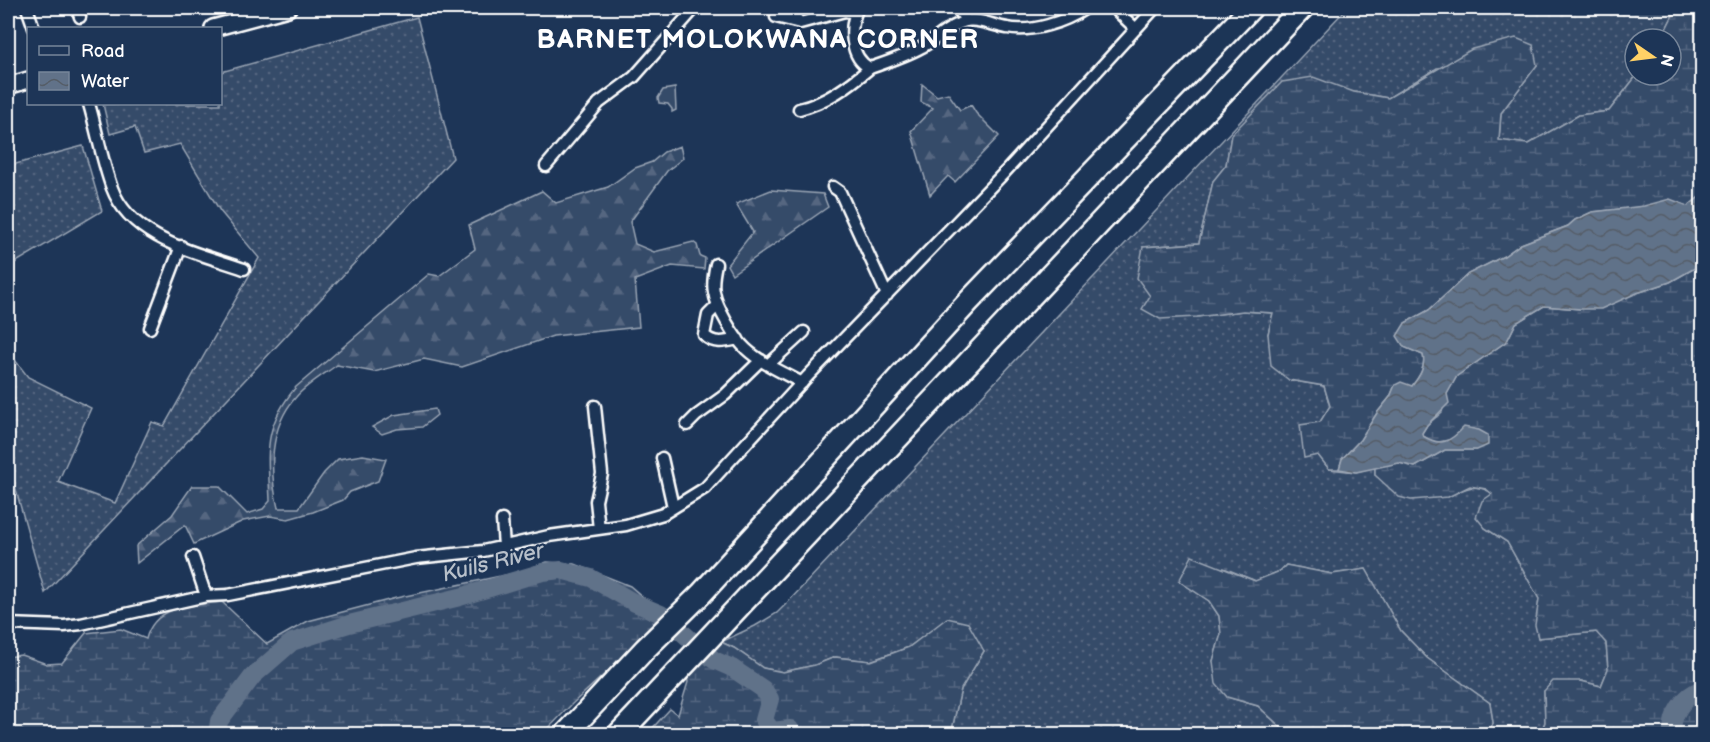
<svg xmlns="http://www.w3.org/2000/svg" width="1710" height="742" viewBox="0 0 1710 742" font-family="'Balsamiq Sans',sans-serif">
<defs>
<pattern id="grass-dots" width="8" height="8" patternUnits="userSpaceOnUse" patternTransform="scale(1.5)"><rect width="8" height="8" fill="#364b69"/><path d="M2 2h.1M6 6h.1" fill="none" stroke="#546680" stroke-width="1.8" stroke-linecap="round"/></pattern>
<pattern id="forest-firs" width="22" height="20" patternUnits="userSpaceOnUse" patternTransform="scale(1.5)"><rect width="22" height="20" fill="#364b69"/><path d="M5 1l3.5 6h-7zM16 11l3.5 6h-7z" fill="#546680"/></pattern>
<pattern id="wetland-marsh" width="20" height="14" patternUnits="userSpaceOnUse" patternTransform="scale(1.5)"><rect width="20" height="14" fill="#364b69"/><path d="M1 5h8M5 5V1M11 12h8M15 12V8" fill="none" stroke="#546680"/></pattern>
<pattern id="water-waves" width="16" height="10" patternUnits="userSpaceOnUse" patternTransform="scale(1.5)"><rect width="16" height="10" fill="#617289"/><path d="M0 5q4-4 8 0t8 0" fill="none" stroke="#555d67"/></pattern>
</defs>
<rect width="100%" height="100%" fill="#1d3557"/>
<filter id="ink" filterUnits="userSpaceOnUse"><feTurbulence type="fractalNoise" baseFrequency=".0167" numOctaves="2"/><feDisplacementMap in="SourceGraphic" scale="12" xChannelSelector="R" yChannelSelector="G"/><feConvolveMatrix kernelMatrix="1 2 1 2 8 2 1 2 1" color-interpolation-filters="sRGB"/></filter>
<g filter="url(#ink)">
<path fill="url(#grass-dots)" stroke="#9aa5b4" stroke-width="1.5" d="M 797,8 L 844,8 L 823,13 L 800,12 Z
M 1347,8 L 1689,8 L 1673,15 L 1661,39 L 1635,39 L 1635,75 L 1637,75 L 1609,111 L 1579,115 L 1528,144 L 1499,141 L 1501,113 L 1537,65 L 1437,68 L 1388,98 L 1354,92 L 1231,135 L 1226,165 L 1213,181 L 1199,243 L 1143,247 L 1197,317 L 1243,311 L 1273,313 L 1268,334 L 1289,380 L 1324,386 L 1330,406 L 1320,422 L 1318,455 L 1329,469 L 1356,472 L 1375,467 L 1375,475 L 1380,478 L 1448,497 C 1465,488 1476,482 1493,494 L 1485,528 L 1507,542 L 1539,599 L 1536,625 L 1538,638 L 1597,632 L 1606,643 L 1608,669 L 1601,686 L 1581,681 L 1544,691 L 1545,722 L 1540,734 L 1487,734 L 1493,723 L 1490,703 L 1427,658 L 1401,631 L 1366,569 L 1332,574 L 1286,565 L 1280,571 L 1256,581 L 1224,568 L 1179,581 L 1209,601 L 1219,616 L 1221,634 L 1213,661 L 1227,697 L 1258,706 L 1286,732 L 1315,734 L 951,734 L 961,689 L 984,651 L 948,618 L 909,647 L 870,661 L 835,657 L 815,665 L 783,672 L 763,668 L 734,648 L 721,642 L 755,626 L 777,613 L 787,603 Z
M 417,17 L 453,158 L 45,593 L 8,462 L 8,351 L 28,377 L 91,408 L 58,482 L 115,503 L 152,422 L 164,426 L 259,258 L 220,211 L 180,144 L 144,153 L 135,127 L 110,134 L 103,104 L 220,104 L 221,72 Z
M 83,146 L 102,211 L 8,267 L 8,166 Z"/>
<path fill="url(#forest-firs)" stroke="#9aa5b4" stroke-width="1.5" d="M 922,84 L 937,96 L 948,93 L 960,110 L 971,105 L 976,113 L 999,136 L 955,182 L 948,176 L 930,195 L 911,131 L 933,108 L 921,102 Z
M 680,146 L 683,158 L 667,171 L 630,222 L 635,244 L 654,252 L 693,242 L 697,245 L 700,256 L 705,258 L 704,269 L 672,266 L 635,280 L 639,327 L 553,336 L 462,367 L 424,359 L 374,372 L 337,365 C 323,375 307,384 296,397 C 269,427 269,471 278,508 L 299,508 L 324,473 L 338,459 L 363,455 L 386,459 L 378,481 L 350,492 L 343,500 L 313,512 L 288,519 L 270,516 L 243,521 L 194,544 L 185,525 L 137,563 L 136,546 L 172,515 L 192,486 L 219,486 L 247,514 L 263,509 L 270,501 C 268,451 262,428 296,387 L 429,274 L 439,276 L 475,249 L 469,225 L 542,191 L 556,203 L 608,187 L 635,168 L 652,162 L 664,152 Z
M 771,190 L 823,194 L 828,207 L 732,274 L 727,265 L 753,232 L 736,204 Z
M 435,409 L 437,415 L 422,427 L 397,429 L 382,434 L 372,427 L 394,415 Z"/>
<path fill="url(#wetland-marsh)" stroke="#9aa5b4" stroke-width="1.5" d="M 1689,8 L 1702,8 L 1702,195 L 1688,206 L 1679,203 L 1592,212 L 1575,220 L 1568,226 L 1521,244 L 1504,256 L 1468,274 L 1429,310 L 1405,323 L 1404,347 L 1423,355 C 1426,367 1419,377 1412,386 L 1395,385 L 1390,397 L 1377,413 L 1360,440 L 1342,459 L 1339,469 L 1329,469 L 1318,455 L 1304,458 L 1300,425 L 1320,422 L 1330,406 L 1324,386 L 1289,380 L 1271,366 L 1268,334 L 1273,313 L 1243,311 L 1197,317 L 1160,319 L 1142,309 L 1150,296 L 1137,278 L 1143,247 L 1199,243 L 1213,181 L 1226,165 L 1231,135 L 1282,82 L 1313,77 L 1354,92 L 1388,98 L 1472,49 L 1516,38 L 1533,45 L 1537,65 L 1501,113 L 1499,140 L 1528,144 L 1579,115 L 1609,111 L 1637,75 L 1671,75 L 1671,39 L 1661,39 L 1673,15 Z
M 1702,264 L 1702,734 L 1540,734 L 1545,722 L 1544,691 L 1553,681 L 1581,681 L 1601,686 L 1608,669 L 1606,643 L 1596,632 L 1538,638 L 1535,625 L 1539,599 L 1507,542 L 1485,528 L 1476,517 L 1482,501 L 1492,494 L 1486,489 L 1470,486 L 1448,497 L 1411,500 L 1399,497 L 1375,475 L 1375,467 L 1399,463 L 1415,467 L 1445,450 L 1477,450 L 1453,439 L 1434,443 L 1423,436 L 1422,433 L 1427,425 L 1442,412 L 1447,394 L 1457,376 L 1507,341 L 1516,323 L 1529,315 L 1544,306 L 1580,309 L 1637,293 L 1670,282 Z
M 1192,556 L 1255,581 L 1280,571 L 1286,565 L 1332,574 L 1366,569 L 1401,631 L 1427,658 L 1490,703 L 1493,723 L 1487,734 L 1315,734 L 1286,732 L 1258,706 L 1227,697 L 1216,684 L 1213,661 L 1221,634 L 1219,616 L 1209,601 L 1179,581 Z
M 547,562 L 575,564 L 630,586 L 651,604 L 660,623 L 572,704 L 543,734 L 8,734 L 8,657 L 21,655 L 47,664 L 62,663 L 86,633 L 121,629 L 146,639 C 155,604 192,606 222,602 L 267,644 L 308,621 L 396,598 L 519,572 Z
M 947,618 L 968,623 L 984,651 L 961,689 L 951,734 L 647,734 L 670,709 L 678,715 L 688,682 L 687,677 L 721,642 L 734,648 L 763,668 L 783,672 L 815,665 L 835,657 L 871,661 L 909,647 Z"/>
<path fill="#364b69" stroke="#9aa5b4" stroke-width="1.5" d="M 675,88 L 676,110 L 672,112 L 672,109 L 668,104 L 659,103 L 658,98 L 663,90 Z"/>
<path fill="url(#water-waves)" stroke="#a0aab8" stroke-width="1.5" d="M 1702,195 L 1702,264 L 1670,282 L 1637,293 L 1601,309 L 1580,309 L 1544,306 L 1516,323 L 1507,341 L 1457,376 L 1447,394 L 1449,403 L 1427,425 L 1422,433 L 1423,436 C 1441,447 1450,442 1464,427 L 1479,430 L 1488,435 L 1488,445 L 1477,450 L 1445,450 L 1415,467 L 1399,463 L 1356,472 L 1339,469 L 1342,459 L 1360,440 L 1377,413 L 1390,397 L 1395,385 L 1401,382 L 1412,386 C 1419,377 1426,367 1423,355 L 1404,347 L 1397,336 L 1405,323 L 1429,310 L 1468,274 L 1504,256 L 1521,244 L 1568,226 L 1575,220 L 1592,212 L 1644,206 L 1670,199 L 1688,206 Z"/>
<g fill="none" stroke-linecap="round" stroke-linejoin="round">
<path stroke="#617289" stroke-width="18" d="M 217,734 L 219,721 L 253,676 L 292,642 L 349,624 L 460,597 L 543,572 L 561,570 L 591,578 L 635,603 L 661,614 L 714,660 L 732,668 L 763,689 L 770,699 L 764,720 L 772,731 L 790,729 L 793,734
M 1672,734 C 1671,715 1683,696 1702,689"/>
<defs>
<path id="minor" d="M 27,8 L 34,28
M 77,8 L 80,17
M 788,8 L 800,23
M 858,8 C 849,25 849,58 870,68 C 887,62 906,56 922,47 C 936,40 950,25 966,21 C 978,18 994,26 1007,28 C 1032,33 1065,22 1086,8
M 957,8 L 967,21
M 1114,8 L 1136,29
M 776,17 L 800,23 L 845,11 L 855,13
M 89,104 C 97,131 102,161 112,188 C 131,240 199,253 244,269
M 799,109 C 826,103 850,85 870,68
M 546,166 L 599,103 L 634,77 L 695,8
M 833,187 L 840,192 L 887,295
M 716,264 C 714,273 712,283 714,292 C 716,307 735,339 746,349 C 762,364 784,373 802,383
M 718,305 L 708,315 L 704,335 C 714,345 725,342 738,339
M 150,328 L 181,246
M 769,364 L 804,332
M 595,406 L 602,474 L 596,501 L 599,529
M 687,425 L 696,416 L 725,395 L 761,360
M 662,458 L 673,507
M 502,520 L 504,546
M 193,557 L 206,596
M 8,624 L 64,626 L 81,624 L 206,596 L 228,595 L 416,558 L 483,551 L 549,536 L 626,525 L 663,514 L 705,488 L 808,376 L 1005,172 L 1155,8"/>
<path id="secondary" d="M 213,28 L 288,8
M 8,86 L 28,80"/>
<path id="motorway" d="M 566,734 L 645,649 L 701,594 L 969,301 L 1251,8
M 619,734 L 1302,8"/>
</defs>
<use href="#minor" stroke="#fff" stroke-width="15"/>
<use href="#secondary" stroke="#fff" stroke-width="20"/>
<use href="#motorway" stroke="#fff" stroke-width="26"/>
<use href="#minor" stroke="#1d3557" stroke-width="10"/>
<use href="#secondary" stroke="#1d3557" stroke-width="15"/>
<use href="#motorway" stroke="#1d3557" stroke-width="21"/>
</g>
</g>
<g text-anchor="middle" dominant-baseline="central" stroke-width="4.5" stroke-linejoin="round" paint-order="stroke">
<g font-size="22" font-style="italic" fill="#b8c0ca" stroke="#1d3557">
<text transform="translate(493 563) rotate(-14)">Kuils River</text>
</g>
<g font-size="27" font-weight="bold" letter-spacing="1.5" fill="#fff" stroke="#1d3557">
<text x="758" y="40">BARNET MOLOKWANA CORNER</text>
</g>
</g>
<rect width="1710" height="742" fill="none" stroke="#1d3557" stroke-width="30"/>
<rect x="15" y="15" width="1680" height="712" fill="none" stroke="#fff" stroke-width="2" filter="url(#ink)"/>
<rect x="27" y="27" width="195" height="78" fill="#1d3557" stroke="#77869a" stroke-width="1.5"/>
<rect x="39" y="46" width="30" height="9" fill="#1d3557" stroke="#77869a" stroke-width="1.5"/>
<text x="81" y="57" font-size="18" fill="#ffffff">Road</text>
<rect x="39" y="72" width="30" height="18" fill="url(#water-waves)" stroke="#77869a" stroke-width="1.5"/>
<text x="81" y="87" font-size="18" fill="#ffffff">Water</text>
<g transform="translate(1653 57) rotate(104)"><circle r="28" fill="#1d3557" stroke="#77869a" stroke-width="1.5"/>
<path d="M0-4.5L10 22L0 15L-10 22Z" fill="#ffd166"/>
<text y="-9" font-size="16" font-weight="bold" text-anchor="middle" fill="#ffffff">N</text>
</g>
</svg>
